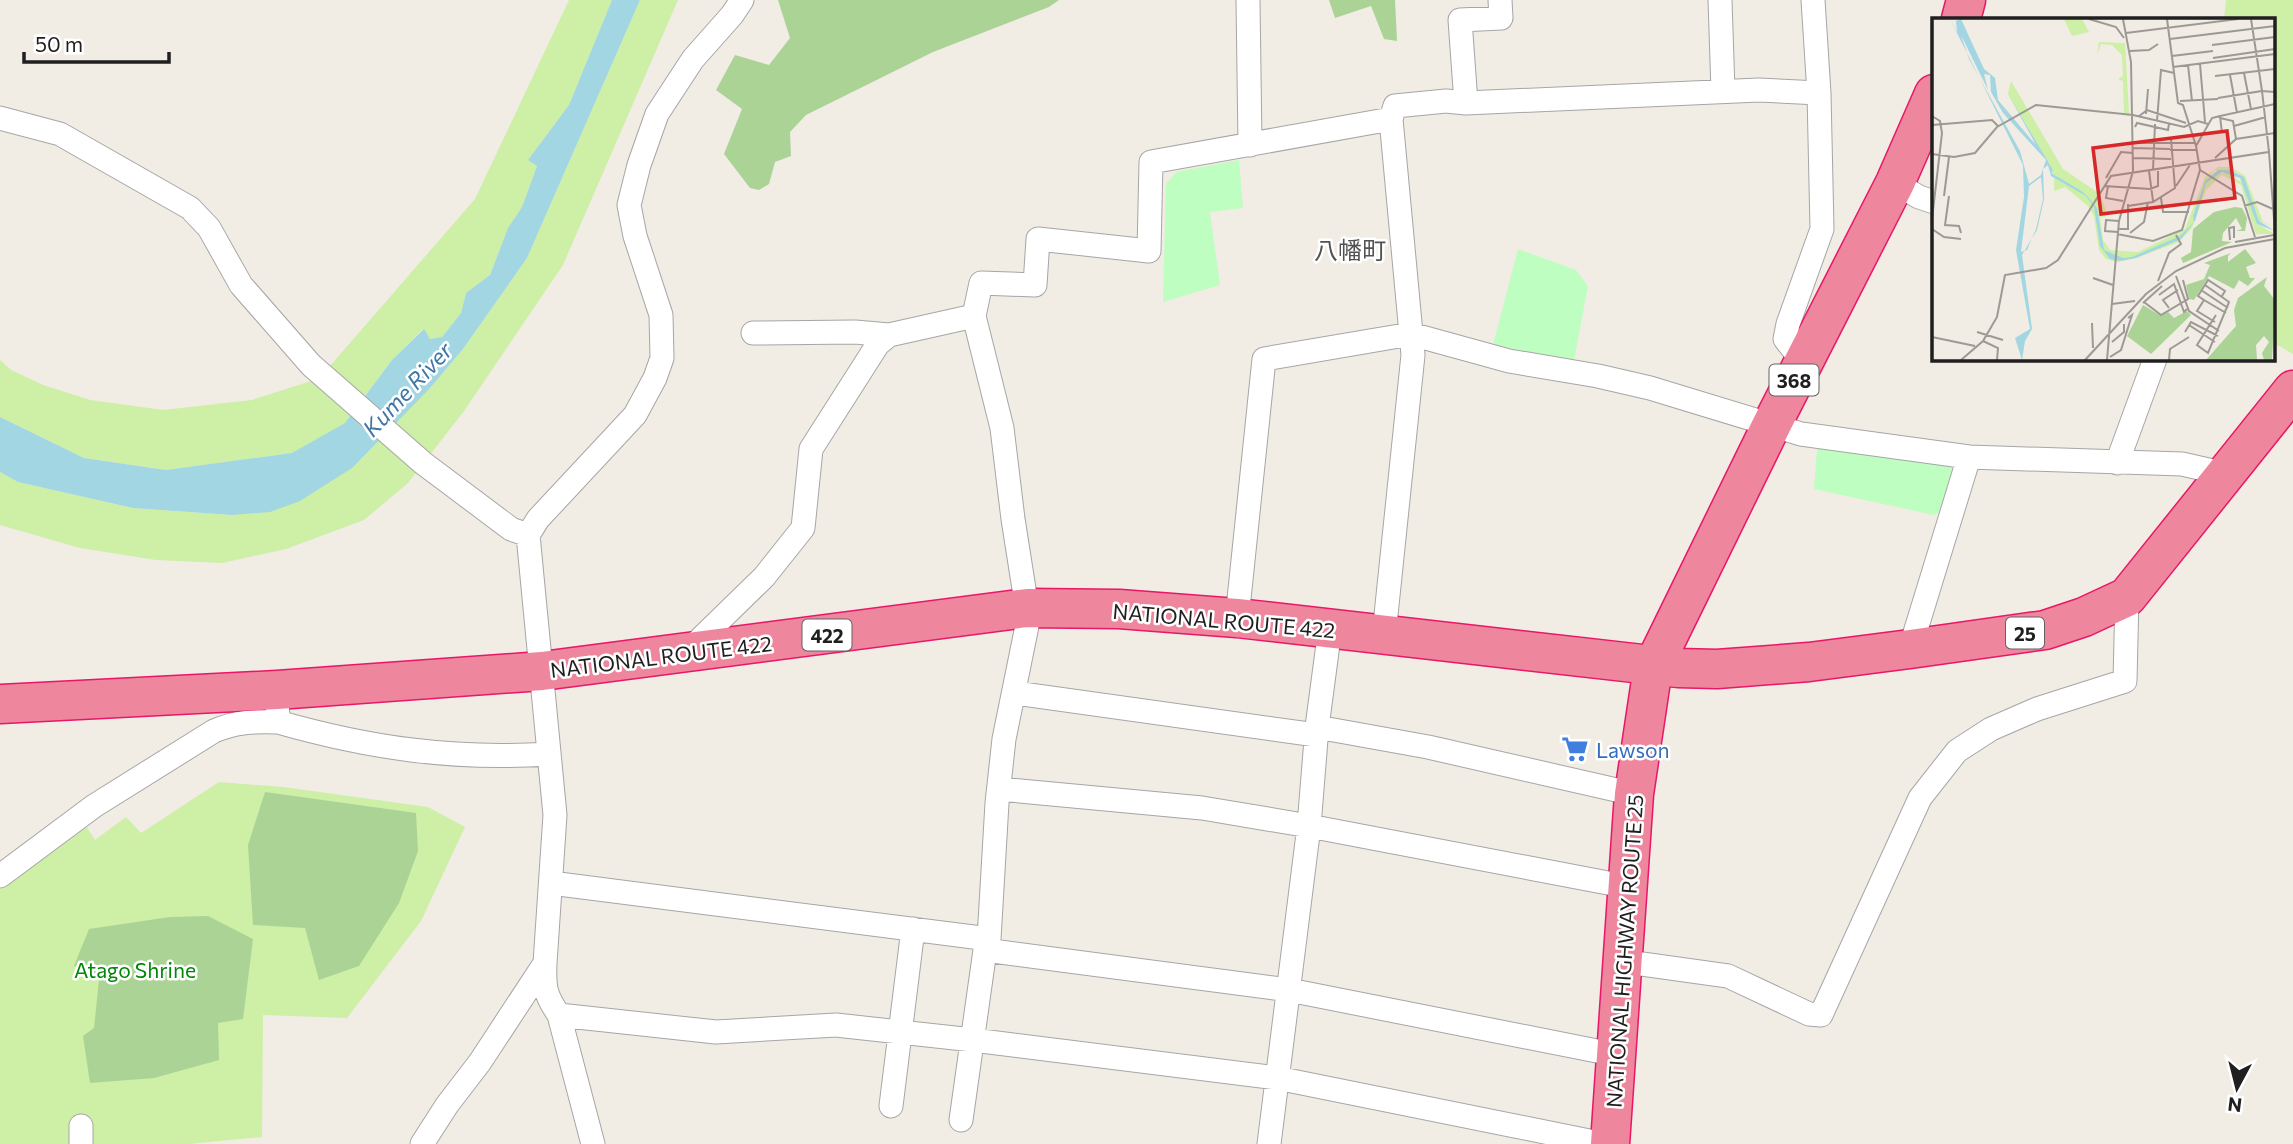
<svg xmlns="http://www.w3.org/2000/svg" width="2293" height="1144" viewBox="0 0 2293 1144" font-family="Commissioner,'Noto Sans JP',sans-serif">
<rect width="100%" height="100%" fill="#f1ece4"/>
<path fill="#cdefa6" d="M 569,0 L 612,0 L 569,105 L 528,160 L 537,166 L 522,207 L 508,228 L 490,275 L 466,293 L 461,313 L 441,338 L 430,339 L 423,329 L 392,360 L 345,423 L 293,453 L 166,470 L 84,458 L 0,417 L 0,360 L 11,370 L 43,385 L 90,400 L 163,410 L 252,400 L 308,382 L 330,366 L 475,199 Z
M 640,0 L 678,0 L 563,265 L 464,411 L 408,483 L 364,520 L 286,549 L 222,563 L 156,560 L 80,548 L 0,525 L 0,472 L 18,482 L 133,508 L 232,515 L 430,388 L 463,349 L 527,258 Z
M 2226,0 L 2293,0 L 2293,354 L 2274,343 L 2274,19 L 2224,19 Z
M 219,782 L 283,787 L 428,807 L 465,827 L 421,921 L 347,1018 L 263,1015 L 262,1137 L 188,1144 L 0,1144 L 0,888 L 84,823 L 95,840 L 126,817 L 141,833 Z"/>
<path fill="#abd396" d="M 778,0 L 1059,0 L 1049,7 L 933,52 L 806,115 L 790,132 L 791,156 L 775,162 L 769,184 L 759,190 L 750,188 L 724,154 L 742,109 L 716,90 L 735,55 L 769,65 L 790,38 Z
M 1329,0 L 1395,0 L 1397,41 L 1384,39 L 1371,6 L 1335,18 Z
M 265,792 L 416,813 L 418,851 L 399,903 L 359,966 L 319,980 L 305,928 L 253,925 L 248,845 Z
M 208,916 L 253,939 L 243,1019 L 218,1023 L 219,1060 L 154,1078 L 90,1083 L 83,1036 L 94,1028 L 99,980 L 74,966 L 89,929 L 170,917 Z"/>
<path fill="#befec0" d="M 1239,160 L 1243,208 L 1210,212 L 1220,285 L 1163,302 L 1166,184 L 1176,172 Z
M 1518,249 L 1576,270 L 1588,286 L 1574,361 L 1493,345 Z
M 1822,446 L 1960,467 L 1945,509 L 1934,515 L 1814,489 L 1817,449 Z"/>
<path fill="#a1d6e2" d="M 612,0 L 640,0 L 527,258 L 463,349 L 430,388 L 352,468 L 300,501 L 270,512 L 232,515 L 133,508 L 18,482 L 0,472 L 0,417 L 84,458 L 166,470 L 292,453 L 345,423 L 392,360 L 424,329 L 430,339 L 442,337 L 461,313 L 466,293 L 490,275 L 508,228 L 522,207 L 537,166 L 528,160 L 569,105 Z"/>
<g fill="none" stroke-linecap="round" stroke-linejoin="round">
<defs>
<path id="street" d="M 1248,0 L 1250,145
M 1720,0 L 1723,91
M 1466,103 L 1460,20 L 1501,18 L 1500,0
M 0,118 L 60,134 L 190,208 L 209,228 L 241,285 L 311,365 L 423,463 L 511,529 L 528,535
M 1895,183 L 1919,197 L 1934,202
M 753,333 L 855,332 L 889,335
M 1803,362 L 1785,339 L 1788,324 L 1822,229 L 1819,93 L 1813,0
M 2117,463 L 2155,359
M 1237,618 L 1264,359 L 1411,334 L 1509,361 L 1598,376 L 1650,388 L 1801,434 L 1969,457 L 2182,464 L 2226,474
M 1384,634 L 1413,355 L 1391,119
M 1910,649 L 1969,457
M 687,652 L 764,577 L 803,528 L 811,449 L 878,344 L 889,335 L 974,316
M 1015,693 L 1316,735
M 278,722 C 369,748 453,760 548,754
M 1317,727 L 1428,747 L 1634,794
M 999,789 L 1202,808 L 1309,826 L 1629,887
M 0,876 L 94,806 L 214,731 C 235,722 254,721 278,722 L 277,690
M 551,883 L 989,939
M 985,950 L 1289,990 L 1617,1055
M 545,963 C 544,987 545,995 559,1015 L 593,1144
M 1623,965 L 1642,964 L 1728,976 L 1809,1014 L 1821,1015 L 1920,798 L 1957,751 L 1991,729 L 2037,709 L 2125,681 L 2127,597
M 559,1015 L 716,1032 L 836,1025 L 973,1040 L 1277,1078 L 1604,1144
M 891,1106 L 913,929
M 961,1120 L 985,950 L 989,939 L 997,803 L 1004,739 L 1027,626 L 1027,608 L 1013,519 L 1002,428 L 974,316 L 981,283 L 1035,285 L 1038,239 L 1149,251 L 1151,162 L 1391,119 L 1395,106 L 1446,101 L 1466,103 L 1759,90 L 1819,93
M 81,1126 L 81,1144
M 422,1144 L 447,1105 L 480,1062 L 545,963 L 555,815 L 528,535 L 538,519 L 635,415 L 655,378 L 662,358 L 661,315 L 635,236 L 629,205 L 639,165 L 657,114 L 693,59 L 732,15 L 742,0
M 1269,1144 L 1309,826 L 1317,727 L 1330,629"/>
<path id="highway" d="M 1961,19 L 1966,0
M 0,704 L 277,690 L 542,671 L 1027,608 L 1119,609 L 1237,618 L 1678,668 L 1717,669 L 1809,662 L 1910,649 L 2045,630 L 2084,617 L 2127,597 L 2293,390
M 1610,1144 L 1634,794 L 1653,667 L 1771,426 L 1895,183 L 1934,94"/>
</defs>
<use href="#street" stroke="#a6a6a6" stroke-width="25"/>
<use href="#highway" stroke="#ea1668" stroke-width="41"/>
<use href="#street" stroke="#fff" stroke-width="23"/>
<use href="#highway" stroke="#ee869e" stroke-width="38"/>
</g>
<defs>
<symbol id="supermarket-bare" viewBox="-9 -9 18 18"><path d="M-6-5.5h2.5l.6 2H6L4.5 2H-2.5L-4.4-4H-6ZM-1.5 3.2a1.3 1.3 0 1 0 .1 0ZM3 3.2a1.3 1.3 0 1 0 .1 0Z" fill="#3f7fe0" stroke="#fff" stroke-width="2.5" paint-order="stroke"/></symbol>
</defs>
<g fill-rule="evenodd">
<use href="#supermarket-bare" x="1556" y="730" width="38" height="38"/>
</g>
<g text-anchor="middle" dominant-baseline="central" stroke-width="5" stroke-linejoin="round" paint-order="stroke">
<g fill="#fff" stroke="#626262" stroke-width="2">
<rect x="1769.5" y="364.5" width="49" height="31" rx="5"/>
<rect x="2006" y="617.5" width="38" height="31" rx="5"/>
<rect x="802.5" y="619.5" width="49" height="31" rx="5"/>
</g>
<g font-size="19" font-weight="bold" fill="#1f1f1f">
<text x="1794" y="380">368</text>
<text x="2025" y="633">25</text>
<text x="827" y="635">422</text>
</g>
<g font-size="21" fill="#1f1f1f" stroke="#fff">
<text transform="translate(1224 620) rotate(5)">NATIONAL ROUTE 422</text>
<text transform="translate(661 656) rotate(-7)">NATIONAL ROUTE 422</text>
<text transform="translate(1624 951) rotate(-86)">NATIONAL HIGHWAY ROUTE 25</text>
</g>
<g font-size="21" fill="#366cbe" stroke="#fff" text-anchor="start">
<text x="1596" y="749">Lawson</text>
</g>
<g font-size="21" fill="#028707" stroke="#fff">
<text x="135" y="969">Atago Shrine</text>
</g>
<g font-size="23" font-style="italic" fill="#3e77a6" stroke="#fff">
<text transform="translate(407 389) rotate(-47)">Kume River</text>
</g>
<g font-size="24" fill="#525252" stroke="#fff">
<text x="1350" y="249">八幡町</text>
</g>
</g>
<g transform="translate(1932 18)">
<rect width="343" height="343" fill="#f1ece4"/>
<path d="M 132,1 L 150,1 L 157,14 L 140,18 ZM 167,24 L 193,25 L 197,96 L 192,95 L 191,63 L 186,61 L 191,58 L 190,37 L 180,27 L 169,26 L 165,37 ZM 79,63 L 131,151 L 168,176 L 173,190 L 173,199 L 168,199 L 171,222 L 178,232 L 206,234 L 253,211 L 273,159 L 286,149 L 299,149 L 313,158 L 331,204 L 343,210 L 327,203 L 311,159 L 304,154 L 283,152 L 270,169 L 261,202 L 275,163 L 283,156 L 295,154 L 313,167 L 325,206 L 343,216 L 324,216 L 309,167 L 290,157 L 274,172 L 260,210 L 247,224 L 204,240 L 185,244 L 174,241 L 167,232 L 162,198 L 156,188 L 133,169 L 122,173 L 122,160 L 154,177 L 119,155 L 121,152 L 76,76 Z" fill="#cdefa6"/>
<path d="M 303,189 L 310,190 L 315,200 L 313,213 L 304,213 L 310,211 L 304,200 L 291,215 L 290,223 L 300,224 L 251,245 L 249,240 L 259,234 L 261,211 L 282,194 ZM 313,231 L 324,245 L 314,249 L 318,260 L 323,260 L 316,268 L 307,262 L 302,271 L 277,258 L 262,282 L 257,281 L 254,267 L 272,261 L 278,247 L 272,245 L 299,235 L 296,238 L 296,244 ZM 335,259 L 332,268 L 343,282 L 340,342 L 332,342 L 330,335 L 337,324 L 332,318 L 324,327 L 325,342 L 274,342 L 304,308 L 302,292 L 306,280 ZM 211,287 L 229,298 L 236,294 L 242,300 L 255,293 L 259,297 L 219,336 L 195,318 Z" fill="#abd396"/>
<path d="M 18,1 L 25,14 L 24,3 L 29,1 L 52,51 L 63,60 L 66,82 L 104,127 L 76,76 L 121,152 L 119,155 L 148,172 L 155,178 L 165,190 L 172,232 L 191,240 L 200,239 L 248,218 L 262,204 L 261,198 L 273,163 L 286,152 L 298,152 L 312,159 L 327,203 L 343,213 L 325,206 L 308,160 L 290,154 L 274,165 L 263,203 L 249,221 L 204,240 L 188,243 L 178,241 L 168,228 L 162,189 L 154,178 L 119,158 L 116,147 L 111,151 L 112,181 L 105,212 L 90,237 L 100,311 L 93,323 L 90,342 L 83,320 L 98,311 L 84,232 L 92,179 L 91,147 ZM 29,17 L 56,72 L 52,56 L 58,57 L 59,74 L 71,95 L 114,142 L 109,157 L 97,166 L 88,133 L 37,41 ZM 109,159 L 111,181 L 104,211 L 95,232 L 89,234 L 97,168 Z" fill="#a1d6e2" fill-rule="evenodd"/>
<path fill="none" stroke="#9d9a95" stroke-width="2" d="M 157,1 L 184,9 L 192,20M 235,1 L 246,85 L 251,87 L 264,128M 319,1 L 330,73 L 343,74M 194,15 L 306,1M 238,21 L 343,8M 280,27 L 343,19M 198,33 L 217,32 L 226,26M 240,38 L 281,33M 281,40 L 343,31M 268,46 L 273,104M 256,47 L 260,83M 241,49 L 343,36M 312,55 L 319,91M 298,57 L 305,95M 283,58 L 343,51M 286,80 L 330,73 L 337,134M 248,83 L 286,81M 214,96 L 216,71M 0,98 L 8,103 L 10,115 L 0,201M 206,99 L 215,92 L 254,105M 288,100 L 301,103 L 304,121M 225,103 L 229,52 L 242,55M 0,107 L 60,102 L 66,108M 302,108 L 334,99M 203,109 L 205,105 L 236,112 L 237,106M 290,115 L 288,98 L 343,86M 201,125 L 263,125M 201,130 L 238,131M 238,132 L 264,132M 0,136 L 22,139 L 43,135 L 65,109 L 104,87 L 201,97 L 252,109 L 266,103 L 276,106M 201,140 L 239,141M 283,140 L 304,121 L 343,115M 221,152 L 223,106M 268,152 L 310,178 L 323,219M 217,153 L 221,183M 174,160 L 189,134 L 201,135M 172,168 L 218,171 L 226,168 L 226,153M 176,168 L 174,180 L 191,183M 244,168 L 258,147M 12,178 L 17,139M 17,178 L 13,207 L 27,208 L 29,215M 229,180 L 231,194 L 257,194M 196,188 L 221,184 L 243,170 L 239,121M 312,188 L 325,184 L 341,191M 0,211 L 12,219 L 29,221M 186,211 L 196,211 L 196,186M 186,214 L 173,213 L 174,202 L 187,203M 198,215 L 212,204 L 216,184M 185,216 L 221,223 L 250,212 L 268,152 L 264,128 L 280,100 L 288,98M 298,222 L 297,210 L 302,209 L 302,220M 303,224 L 342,217M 244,258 L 257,293 L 287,313M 161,260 L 181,267M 226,263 L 237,235 L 249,226 L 244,217M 273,267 L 297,284 L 276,335 L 265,327 L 284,297M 269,272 L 296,290M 227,277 L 242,266 L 252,294 L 255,291M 272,282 L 294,295M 212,284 L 229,297 L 256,281 L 251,262M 211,285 L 230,268M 180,286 L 203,283M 237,290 L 231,282 L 246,272M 283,304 L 265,293 L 272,282 L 266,278 L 276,262 L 293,273 L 290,278M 160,305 L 161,330M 257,307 L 283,324M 45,314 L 71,322M 253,314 L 259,304 L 286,318M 0,319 L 43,328M 51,323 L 66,330 L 65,342M 180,324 L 192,314 L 192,306M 178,339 L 189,332 L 200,297 L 196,300M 29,342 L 51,323 L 65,299 L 73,257 L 114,250 L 126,242 L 179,158 L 337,134 L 343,215M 153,342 L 214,276 L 244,253 L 293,230 L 343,221M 175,342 L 187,203 L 201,153 L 199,44 L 191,1M 237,342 L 238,331 L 257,319"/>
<path fill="#d62828" fill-opacity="0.15" stroke="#d62828" stroke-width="3.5" d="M 295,113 L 303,180 L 169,196 L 161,130 Z"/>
<rect width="343" height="343" fill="none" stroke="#1f1f1f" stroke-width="3.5"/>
</g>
<g transform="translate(2237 1088) rotate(187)" stroke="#ffffff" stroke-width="5" paint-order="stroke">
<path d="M0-5L12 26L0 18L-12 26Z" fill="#1f1f1f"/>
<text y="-10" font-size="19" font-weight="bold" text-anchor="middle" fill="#1f1f1f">N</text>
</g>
<path d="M24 52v10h145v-10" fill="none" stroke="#1f1f1f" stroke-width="3.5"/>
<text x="35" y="52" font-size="21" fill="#1f1f1f" stroke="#ffffff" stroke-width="5" paint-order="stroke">50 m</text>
</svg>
